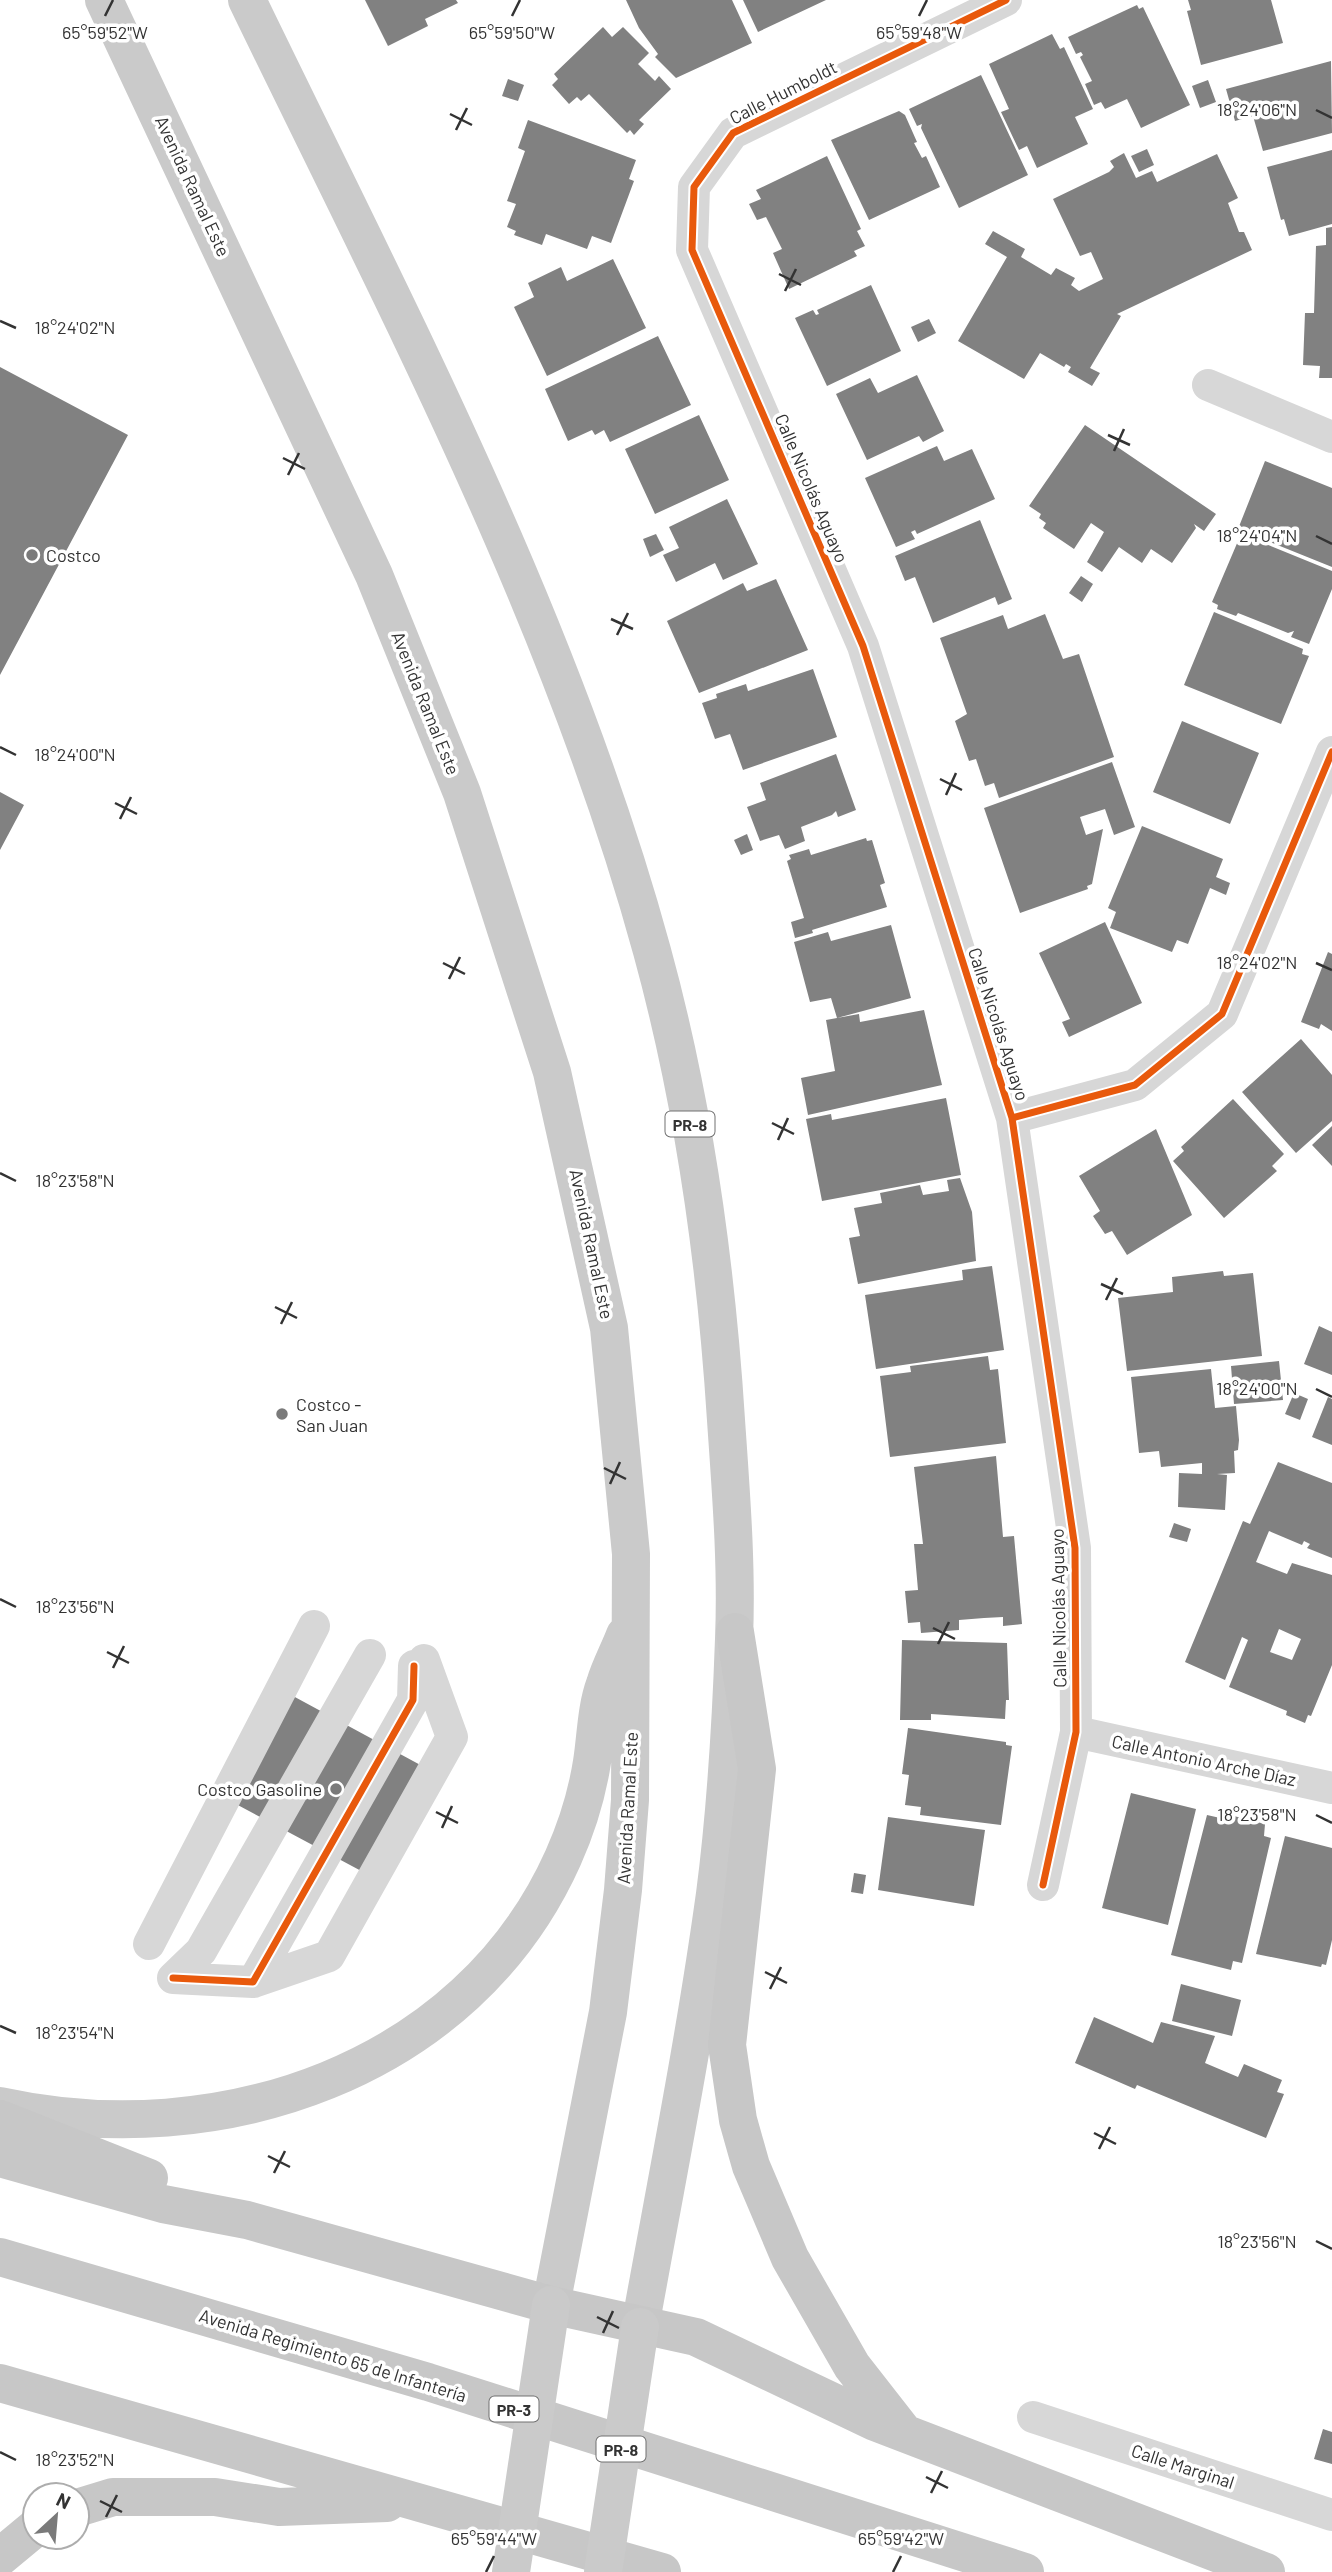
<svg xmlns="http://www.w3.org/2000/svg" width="1332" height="2572" viewBox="0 0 1332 2572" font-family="Barlow,sans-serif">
<rect width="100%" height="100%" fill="#fff"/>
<path fill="#818181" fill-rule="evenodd" d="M 365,0 L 456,0 L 458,3 L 425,19 L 428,26 L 388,46 Z
M 626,0 L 732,0 L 752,43 L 676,78 L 655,57 L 658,54 L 639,28 Z
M 743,0 L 826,0 L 758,32 Z
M 1188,0 L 1271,0 L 1283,43 L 1201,65 L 1187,11 L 1191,10 Z
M 1137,5 L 1139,9 L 1143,7 L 1190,105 L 1141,128 L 1127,99 L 1105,109 L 1101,102 L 1094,105 L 1085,84 L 1092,81 L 1080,57 L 1083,55 L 1081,52 L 1076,54 L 1068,37 Z
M 603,27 L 612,37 L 623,27 L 649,53 L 638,64 L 655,81 L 659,76 L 671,89 L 639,120 L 644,124 L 634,135 L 630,130 L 627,133 L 589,94 L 581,101 L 577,97 L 569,104 L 552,85 L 558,79 L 554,74 Z
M 1052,34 L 1060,49 L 1064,47 L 1093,109 L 1075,117 L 1088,144 L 1037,168 L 1027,146 L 1019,150 L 1001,112 L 1009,109 L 989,64 Z
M 1331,61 L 1332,133 L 1263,151 L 1253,116 L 1235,121 L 1226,89 Z
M 981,75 L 1028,175 L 959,208 L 921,128 L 922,124 L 917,126 L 909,109 Z
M 508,79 L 524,85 L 518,101 L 502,96 Z
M 1208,80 L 1216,102 L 1200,108 L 1192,86 Z
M 899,111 L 905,115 L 917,142 L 914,143 L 922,158 L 926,156 L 940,187 L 869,220 L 831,140 Z
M 528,120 L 636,160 L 629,179 L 634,181 L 611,243 L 592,236 L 587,249 L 546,234 L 542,245 L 514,235 L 516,231 L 507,227 L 516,204 L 507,201 L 525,151 L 518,148 Z
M 1147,149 L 1154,165 L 1139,172 L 1131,156 Z
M 1332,150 L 1332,224 L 1289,236 L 1284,219 L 1281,220 L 1267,167 Z
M 1124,153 L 1136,178 L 1152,171 L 1157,182 L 1217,154 L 1238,198 L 1228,203 L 1239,232 L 1244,232 L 1252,250 L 1117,314 L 1121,316 L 1090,368 L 1100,373 L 1092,386 L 1068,372 L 1071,367 L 1066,364 L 1064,367 L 1040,353 L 1024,379 L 958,341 L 1007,257 L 985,244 L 993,231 L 1025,249 L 1021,257 L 1051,275 L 1056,268 L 1075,278 L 1071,285 L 1079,291 L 1103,279 L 1091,252 L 1080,256 L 1053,199 L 1109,172 L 1114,167 L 1110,161 Z
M 827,156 L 861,229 L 857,231 L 865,246 L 854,251 L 857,256 L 789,289 L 773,253 L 782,249 L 766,217 L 757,220 L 749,204 L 761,199 L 756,190 Z
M 1332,227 L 1332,378 L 1319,378 L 1320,366 L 1303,365 L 1305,313 L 1314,313 L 1316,246 L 1326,245 L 1326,228 Z
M 613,259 L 646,328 L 547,376 L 514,307 L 534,297 L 528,283 L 561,267 L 567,281 Z
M 871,285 L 901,351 L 827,386 L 795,318 L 813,310 L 816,315 L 819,314 L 817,310 Z
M 929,319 L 936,333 L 918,342 L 911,327 Z
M 658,336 L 691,405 L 610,442 L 604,430 L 595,435 L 592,430 L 568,441 L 545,389 Z
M 0,367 L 128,435 L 0,675 Z
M 917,375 L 944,431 L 923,442 L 919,436 L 867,460 L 836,394 L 870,378 L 878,393 Z
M 699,415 L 729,480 L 655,514 L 625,449 Z
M 1085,425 L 1216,514 L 1204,531 L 1194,524 L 1196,528 L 1172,563 L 1151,549 L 1142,563 L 1119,547 L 1102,572 L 1087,562 L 1104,532 L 1091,523 L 1074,549 L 1043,528 L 1046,523 L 1039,518 L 1041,514 L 1029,506 Z
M 937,446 L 944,461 L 972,449 L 995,499 L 917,534 L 915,530 L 911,532 L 915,539 L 896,547 L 865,478 Z
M 1265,461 L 1332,488 L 1332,567 L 1238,529 Z
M 727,499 L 758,564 L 723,580 L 715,563 L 676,582 L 663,555 L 679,548 L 669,527 Z
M 980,520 L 1012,599 L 998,605 L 995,597 L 933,623 L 915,577 L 905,581 L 895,556 Z
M 656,534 L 664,550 L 650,557 L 643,539 Z
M 1241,534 L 1332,571 L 1332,589 L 1309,644 L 1291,637 L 1294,631 L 1288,633 L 1238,613 L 1236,616 L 1217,609 L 1218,605 L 1212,602 Z
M 1081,576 L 1093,584 L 1082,602 L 1069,593 Z
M 776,579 L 808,650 L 699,693 L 667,621 L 743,583 L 747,591 Z
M 1214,612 L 1303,649 L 1302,654 L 1309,656 L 1281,724 L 1184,685 Z
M 1045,614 L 1063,659 L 1079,654 L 1114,757 L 999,798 L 994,783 L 985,786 L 976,759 L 969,761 L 955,721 L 967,714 L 940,638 L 1003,615 L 1008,629 Z
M 813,669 L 837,737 L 743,770 L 730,734 L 715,739 L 702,703 L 717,698 L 716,694 L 746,684 L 748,691 Z
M 1182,721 L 1259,753 L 1230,824 L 1153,792 Z
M 836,754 L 856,810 L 838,817 L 836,811 L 832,815 L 801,827 L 805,841 L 785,849 L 779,835 L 760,841 L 747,807 L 766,800 L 760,783 Z
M 1112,762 L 1135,827 L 1114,835 L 1105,809 L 1080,817 L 1086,835 L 1103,829 L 1092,884 L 1087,886 L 1088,889 L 1020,913 L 984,808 Z
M 0,792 L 24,805 L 0,850 Z
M 1142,826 L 1223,859 L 1216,877 L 1230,883 L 1226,895 L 1210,888 L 1188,944 L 1177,940 L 1172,952 L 1110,928 L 1116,912 L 1108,908 Z
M 747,834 L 753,850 L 741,855 L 734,840 Z
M 866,838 L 867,841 L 872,840 L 885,883 L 880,885 L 887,907 L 812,930 L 813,933 L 795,938 L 791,922 L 804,918 L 787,861 L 791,859 L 789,855 L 809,849 L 811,855 Z
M 1105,922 L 1142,1003 L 1069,1037 L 1062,1022 L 1070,1019 L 1039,953 Z
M 891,925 L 911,998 L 837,1018 L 831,998 L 810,1002 L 794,942 L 828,932 L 831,941 Z
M 1328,952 L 1332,954 L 1332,1031 L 1321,1024 L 1319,1029 L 1301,1022 Z
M 924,1010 L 942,1085 L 808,1115 L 801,1078 L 835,1071 L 826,1020 L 859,1014 L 860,1022 Z
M 1301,1039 L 1332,1075 L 1332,1121 L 1296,1153 L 1242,1092 Z
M 946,1098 L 961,1175 L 822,1201 L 806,1119 L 831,1114 L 832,1120 Z
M 1233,1099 L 1284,1154 L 1272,1166 L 1277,1171 L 1224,1218 L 1173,1161 L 1184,1151 L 1181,1147 Z
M 1332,1126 L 1332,1166 L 1312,1145 Z
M 1156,1129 L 1192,1215 L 1127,1255 L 1112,1231 L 1105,1234 L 1093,1216 L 1100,1211 L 1079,1176 Z
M 960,1178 L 972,1212 L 976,1261 L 858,1284 L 849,1238 L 860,1236 L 854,1208 L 882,1203 L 880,1193 L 920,1185 L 923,1195 L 949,1191 L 947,1180 Z
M 992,1266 L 1004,1350 L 876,1369 L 865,1295 L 963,1280 L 962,1270 Z
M 1223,1271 L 1224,1276 L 1253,1273 L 1262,1356 L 1127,1371 L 1118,1298 L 1173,1292 L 1172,1277 Z
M 1319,1326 L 1332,1332 L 1332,1375 L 1304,1364 Z
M 988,1356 L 990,1370 L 998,1369 L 1006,1443 L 890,1457 L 880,1376 L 911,1372 L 910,1366 Z
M 1279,1361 L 1283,1400 L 1234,1404 L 1231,1366 Z
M 1211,1369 L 1215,1408 L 1236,1406 L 1239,1440 L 1238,1450 L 1234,1451 L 1235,1473 L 1217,1474 L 1227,1475 L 1225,1510 L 1178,1507 L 1179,1473 L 1202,1474 L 1202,1463 L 1161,1467 L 1159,1451 L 1139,1453 L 1131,1377 Z
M 1294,1393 L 1308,1399 L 1300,1420 L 1285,1414 Z
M 1328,1397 L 1332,1399 L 1332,1445 L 1312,1437 Z
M 996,1456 L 1003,1537 L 1014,1536 L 1022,1624 L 1003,1626 L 1003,1617 L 984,1618 L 959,1620 L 959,1630 L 921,1633 L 920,1622 L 908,1623 L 905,1591 L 918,1590 L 914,1544 L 923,1544 L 914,1467 Z
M 1278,1462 L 1332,1483 L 1332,1558 L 1307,1548 L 1310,1544 L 1304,1541 L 1302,1545 L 1269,1531 L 1256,1562 L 1287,1574 L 1292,1563 L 1332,1575 L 1332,1665 L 1311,1716 L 1308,1715 L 1305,1723 L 1286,1715 L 1287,1711 L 1229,1687 L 1248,1640 L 1242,1637 L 1225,1680 L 1185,1662 L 1243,1521 L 1250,1524 ZM 1279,1629 L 1301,1639 L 1292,1660 L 1270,1652 Z
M 1174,1523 L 1191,1529 L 1187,1542 L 1169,1537 Z
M 902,1640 L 1007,1643 L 1009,1700 L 1006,1700 L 1005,1719 L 931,1714 L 931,1720 L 900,1720 Z
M 293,1696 L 437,1774 L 380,1881 L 234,1803 Z
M 908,1728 L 1006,1742 L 1006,1745 L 1012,1746 L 1001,1825 L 920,1815 L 921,1807 L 905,1805 L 909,1775 L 902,1774 Z
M 1131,1793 L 1196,1809 L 1168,1925 L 1102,1908 Z
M 1207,1815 L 1229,1820 L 1230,1815 L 1265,1824 L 1264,1836 L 1271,1838 L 1242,1963 L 1233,1961 L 1231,1970 L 1171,1955 Z
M 888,1817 L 985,1830 L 974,1906 L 878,1890 Z
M 1285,1836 L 1332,1848 L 1332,1940 L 1326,1965 L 1322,1964 L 1321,1967 L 1256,1954 Z
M 854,1873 L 866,1875 L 863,1894 L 851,1892 Z
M 1181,1984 L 1241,2000 L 1232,2036 L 1172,2021 Z
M 1094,2017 L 1153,2043 L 1161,2022 L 1215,2036 L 1205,2063 L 1238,2077 L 1244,2064 L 1282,2080 L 1277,2092 L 1284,2094 L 1266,2138 L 1137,2085 L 1135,2089 L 1075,2063 Z
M 1323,2429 L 1332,2432 L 1332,2464 L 1314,2459 Z"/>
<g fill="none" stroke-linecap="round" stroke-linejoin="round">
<path stroke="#d7d7d7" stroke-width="32" d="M 1006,0 L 733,133 L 694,187 L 692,250 L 863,646 L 1012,1118 L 1075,1548 L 1076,1732 L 1043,1885
M 1208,385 L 1332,437
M 1012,1118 L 1135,1085 L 1222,1014 L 1332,752
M 1076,1732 L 1332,1788
M 149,1944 L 314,1626
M 173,1978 L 253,1982 L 413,1700 L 414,1666
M 173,1978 L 201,1951 L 370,1655
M 253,1982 L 329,1956 L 452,1737 L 424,1660
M 1033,2417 L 1332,2515"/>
<path stroke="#cacaca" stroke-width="38" d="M 104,0 L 374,575 L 462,793 L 552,1072 L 609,1328 L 631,1554 L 630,1800 L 623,1890 L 608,2012 L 551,2305
M 247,0 C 397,310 561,618 652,951 C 694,1104 716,1262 726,1420 C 731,1493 737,1566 734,1639 C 731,1724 726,1810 715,1894 C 695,2039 666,2183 640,2327
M 0,2106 C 219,2154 467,2072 563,1858 C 576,1829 587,1794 592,1762 C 596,1737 596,1708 605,1684 C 610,1667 619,1651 625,1635"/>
<path stroke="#c7c7c7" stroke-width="38" d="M 735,1632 L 757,1769 L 727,2045 L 738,2120 L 751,2166 L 790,2258 L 852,2366 L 902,2430
M 0,2119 L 149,2178
M 0,2158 L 163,2204 L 247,2220 L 551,2305 L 696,2337 L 875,2422 L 1266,2572
M 0,2257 L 428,2382 L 1025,2572
M 0,2383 L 662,2572
M 77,2508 L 113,2497 L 215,2497 L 279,2507 L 387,2503
M 0,2557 L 35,2528"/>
<path stroke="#cacaca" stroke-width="38" d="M 511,2572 L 551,2305
M 603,2572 L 640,2327"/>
<defs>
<path id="cycleway" d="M 1006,0 L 733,133 L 694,187 L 692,250 L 863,646 L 1012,1118 L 1075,1548 L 1076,1732 L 1043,1885
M 1012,1118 L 1135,1085 L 1222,1014 L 1332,752
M 173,1978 L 253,1982 L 413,1700 L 414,1666"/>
</defs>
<use href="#cycleway" stroke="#fff" stroke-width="11"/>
<use href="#cycleway" stroke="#e8590c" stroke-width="7"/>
</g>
<path fill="none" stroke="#333" stroke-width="2.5" d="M 105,16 L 113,0M 512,16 L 520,0M 919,16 L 927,0M 1316,110 L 1332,118M 450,114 L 472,125M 456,130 L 467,108M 779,274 L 801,285M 785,291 L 796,269M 0,321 L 16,328M 1108,435 L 1130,445M 1114,451 L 1124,429M 283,458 L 305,469M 288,475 L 299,453M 1316,536 L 1332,544M 611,619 L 633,629M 617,635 L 628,613M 0,747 L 16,755M 940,779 L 962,790M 946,795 L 956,773M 115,803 L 137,814M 120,819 L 131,797M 443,963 L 465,974M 1316,963 L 1332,970M 449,979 L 460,957M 772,1123 L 794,1134M 778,1140 L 788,1118M 0,1173 L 16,1181M 1101,1284 L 1123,1294M 1106,1300 L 1117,1278M 275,1307 L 297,1318M 281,1324 L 292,1302M 1316,1389 L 1332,1397M 604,1468 L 626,1479M 610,1484 L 620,1462M 0,1599 L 16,1607M 933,1628 L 955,1639M 938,1644 L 949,1622M 107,1652 L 129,1663M 113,1668 L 124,1646M 436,1812 L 458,1823M 1316,1815 L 1332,1823M 442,1828 L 452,1806M 765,1972 L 787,1983M 770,1989 L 781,1967M 0,2026 L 16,2033M 1094,2133 L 1116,2144M 1099,2149 L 1110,2127M 268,2156 L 290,2167M 274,2173 L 285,2151M 1316,2241 L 1332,2249M 597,2317 L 619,2328M 603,2333 L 613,2311M 0,2452 L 16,2460M 926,2477 L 948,2488M 931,2493 L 942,2471M 100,2501 L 122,2512M 106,2517 L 117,2495M 486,2572 L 494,2556M 893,2572 L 901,2556"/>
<g fill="#7a7a7a" stroke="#fff" stroke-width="2.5">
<circle cx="32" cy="555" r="7"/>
<circle cx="282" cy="1414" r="7"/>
<circle cx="336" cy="1789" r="7"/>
</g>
<g text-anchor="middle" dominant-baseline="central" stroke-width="7" stroke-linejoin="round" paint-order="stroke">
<g fill="#fff" stroke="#707070" stroke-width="2">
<rect x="665.5" y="1111.5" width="49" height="25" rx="5"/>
<rect x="489.5" y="2396.5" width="49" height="25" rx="5"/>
<rect x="596.5" y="2436.5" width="49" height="25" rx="5"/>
</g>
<g font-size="16" font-weight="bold" fill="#333">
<text x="690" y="1124">PR-8</text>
<text x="514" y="2409">PR-3</text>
<text x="621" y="2449">PR-8</text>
</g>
<g font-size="18" fill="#333" stroke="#fff">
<text transform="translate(783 92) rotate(-27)">Calle Humboldt</text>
<text transform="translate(193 186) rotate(65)">Avenida Ramal Este</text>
<text transform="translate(812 488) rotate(67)">Calle Nicolás Aguayo</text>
<text transform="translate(426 703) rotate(68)">Avenida Ramal Este</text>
<text transform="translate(999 1024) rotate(72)">Calle Nicolás Aguayo</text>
<text transform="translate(592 1244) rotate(78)">Avenida Ramal Este</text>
<text transform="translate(1058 1608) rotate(-91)">Calle Nicolás Aguayo</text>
<text transform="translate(1204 1760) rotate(12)">Calle Antonio Arche Díaz</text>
<text transform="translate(627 1808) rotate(-87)">Avenida Ramal Este</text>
<text transform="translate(333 2355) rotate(17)">Avenida Regimiento 65 de Infantería</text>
<text transform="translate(1183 2466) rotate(18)">Calle Marginal</text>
</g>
<g font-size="18" fill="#333" stroke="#fff" text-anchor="start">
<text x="46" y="555">Costco</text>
<text x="296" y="1404">Costco -<tspan x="296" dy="21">San Juan</tspan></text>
<text x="322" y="1789" text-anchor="end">Costco Gasoline</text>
</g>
</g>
<g font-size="18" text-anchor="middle" fill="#333" stroke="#fff" stroke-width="7" stroke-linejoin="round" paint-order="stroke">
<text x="105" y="39">65°59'52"W</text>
<text x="512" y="39">65°59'50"W</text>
<text x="919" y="39">65°59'48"W</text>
<text x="1257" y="116">18°24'06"N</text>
<text x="75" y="334">18°24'02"N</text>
<text x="1257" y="542">18°24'04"N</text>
<text x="75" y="761">18°24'00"N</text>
<text x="1257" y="969">18°24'02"N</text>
<text x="75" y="1187">18°23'58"N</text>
<text x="1257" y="1395">18°24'00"N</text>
<text x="75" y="1613">18°23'56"N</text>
<text x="1257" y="1821">18°23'58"N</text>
<text x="75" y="2039">18°23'54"N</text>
<text x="1257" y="2248">18°23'56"N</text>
<text x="75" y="2466">18°23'52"N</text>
<text x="494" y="2545">65°59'44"W</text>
<text x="901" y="2545">65°59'42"W</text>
</g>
<g transform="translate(56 2516) rotate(26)"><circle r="33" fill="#ffffff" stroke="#adadad" stroke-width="2"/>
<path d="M0-5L12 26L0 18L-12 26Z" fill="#7a7a7a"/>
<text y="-10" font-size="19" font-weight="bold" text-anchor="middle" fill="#333333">N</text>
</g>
</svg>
